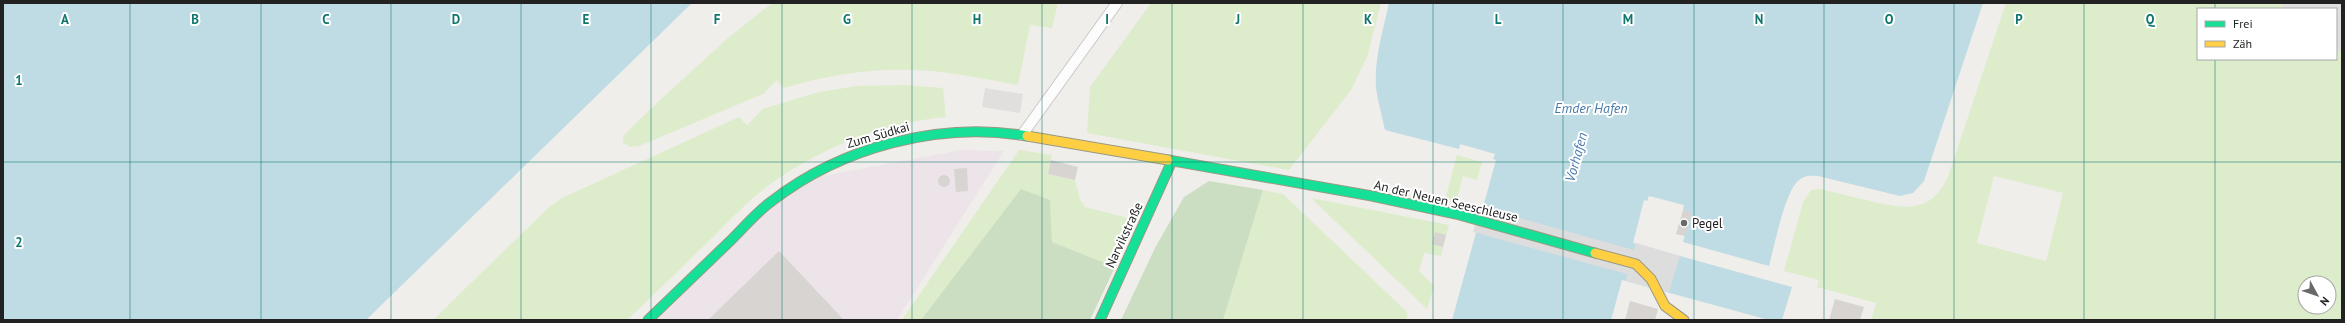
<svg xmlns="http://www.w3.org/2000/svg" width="2345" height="323" viewBox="0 0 2345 323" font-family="'PT Sans',sans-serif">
<rect width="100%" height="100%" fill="#f0eeeb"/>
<path fill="#ede4e9" d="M 961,150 L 1004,151 L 897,320 L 648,320 L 801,180 Z"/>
<path fill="#ddeccb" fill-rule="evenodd" d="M 772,3 L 1058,3 L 1052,28 L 1030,25 L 1018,85 C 995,81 972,76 948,73 C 893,65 837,72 784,88 L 777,80 L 763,94 L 639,146 L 630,147 L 623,143 L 623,137 L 628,131 L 660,100 L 728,38 Z
M 1151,3 L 1381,3 L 1367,57 L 1351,90 L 1289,170 L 1087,133 L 1090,87 Z
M 2006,3 L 2281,3 L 2283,9 L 2198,9 L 2198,59 L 2336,59 L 2336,49 L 2342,53 L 2342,320 L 1871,320 L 1876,303 L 1817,287 L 1819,280 L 1784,271 L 1803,202 L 1811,190 L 1820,189 C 1837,193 1853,197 1870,201 C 1908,210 1935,213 1950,171 ZM 1994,176 L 2063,193 L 2046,261 L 1977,243 ZM 2305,283 L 2329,283 L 2329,307 L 2305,307 Z
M 905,85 L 943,88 L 946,117 C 880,123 818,149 765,188 C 746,203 729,221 712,238 C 684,265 656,293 627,320 L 433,320 L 548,208 L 562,198 L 739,117 L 747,125 L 763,109 L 819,92 L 857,86 Z
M 1019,150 L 1052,155 L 1048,174 L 1075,180 L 1080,199 L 1085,207 L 1124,217 L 1134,224 L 1115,267 L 1052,242 L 1050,200 L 1021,190 L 921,320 L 902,320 Z
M 1457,155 L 1482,162 L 1477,180 L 1463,176 L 1456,202 L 1445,200 Z
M 1263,190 L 1283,194 L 1408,313 L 1406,320 L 1223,320 Z
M 1311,198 L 1449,225 L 1441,256 L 1424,253 L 1419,271 L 1434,286 L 1427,309 Z"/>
<path fill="#cbdec1" d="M 1209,181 L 1263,190 L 1223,320 L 1121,320 L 1155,248 L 1184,197 Z
M 1021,189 L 1050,200 L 1052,242 L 1115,267 L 1090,320 L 921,320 Z"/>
<path fill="#e0dfde" d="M 2281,3 L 2342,3 L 2342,53 L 2336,49 L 2336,9 L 2283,9 Z
M 985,88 L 1023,94 L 1020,113 L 982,107 Z"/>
<path fill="#bfdbe3" d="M 3,3 L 692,3 L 366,320 L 3,320 Z
M 1389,3 L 1983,3 L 1924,181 L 1913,193 L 1900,196 L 1818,176 C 1809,175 1802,176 1796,183 C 1784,197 1774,247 1769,266 L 1683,242 L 1691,213 L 1683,210 L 1684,205 L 1649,196 L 1647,201 L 1644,200 L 1633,243 L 1792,287 L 1782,320 L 1769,320 L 1622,280 L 1611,320 L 1452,320 L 1496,160 L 1493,159 L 1495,154 L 1460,144 L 1459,149 L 1385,130 C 1382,116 1378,102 1376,88 C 1374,59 1383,31 1389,3 Z"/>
<path fill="#dedddd" d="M 1480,207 L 1634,250 L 1636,243 L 1680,256 L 1669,292 L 1626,281 L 1627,274 L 1473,232 Z"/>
<path fill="#d7d4d2" d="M 1051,160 L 1078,167 L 1075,180 L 1048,174 Z
M 967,168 L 968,191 L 956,192 L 954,169 Z
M938 181a6 6 0 1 1 12 0a6 6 0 1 1-12 0Z
M 1683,210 L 1692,213 L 1685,236 L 1676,234 Z
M 1435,232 L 1446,235 L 1443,247 L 1432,244 Z
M 779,251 L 844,320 L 708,320 Z
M 1835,299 L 1864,307 L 1860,320 L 1829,320 Z
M 1630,301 L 1658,309 L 1655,320 L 1625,320 Z"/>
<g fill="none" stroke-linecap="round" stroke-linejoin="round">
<defs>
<path id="lane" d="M 1022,135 L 1117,3"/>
<path id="fast" d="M 1168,160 L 1372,196 L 1456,214 L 1595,253
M 648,320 C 674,295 700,270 727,244 C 742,230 755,213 772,201 C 842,147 939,121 1027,136
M 1100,320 L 1172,161"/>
<path id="slow" d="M 1027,136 L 1168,160
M 1595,253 L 1636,264 L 1651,279 L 1665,306 L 1684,320"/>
</defs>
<use href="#lane" stroke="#c9c8c7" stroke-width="12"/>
<use href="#fast" stroke="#999a82" stroke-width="11"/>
<use href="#slow" stroke="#999a82" stroke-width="11"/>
<use href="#lane" stroke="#fdfcfc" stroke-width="10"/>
<use href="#fast" stroke="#16e098" stroke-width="9"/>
<use href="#slow" stroke="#ffcf43" stroke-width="9"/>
</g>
<path fill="none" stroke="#0f766e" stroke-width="1" stroke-opacity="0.55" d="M 130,3 L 130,320M 261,3 L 261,320M 391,3 L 391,320M 521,3 L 521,320M 651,3 L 651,320M 782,3 L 782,320M 912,3 L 912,320M 1042,3 L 1042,320M 1172,3 L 1172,320M 1303,3 L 1303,320M 1433,3 L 1433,320M 1563,3 L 1563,320M 1694,3 L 1694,320M 1824,3 L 1824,320M 1954,3 L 1954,320M 2084,3 L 2084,320M 2215,3 L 2215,9M 2215,59 L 2215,320M 3,162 L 2342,162"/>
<circle fill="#6a6968" stroke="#fff" stroke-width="1.5" cx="1684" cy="223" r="4"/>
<g text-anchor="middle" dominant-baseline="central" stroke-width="4" stroke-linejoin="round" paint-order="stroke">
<g font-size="13" fill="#222" stroke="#fff">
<text transform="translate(878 135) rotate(-16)">Zum Südkai</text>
<text transform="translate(1446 201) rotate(13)">An der Neuen Seeschleuse</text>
<text transform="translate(1124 235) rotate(-65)">Narvikstraße</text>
</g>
<g font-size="13" fill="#222" stroke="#fff" text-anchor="start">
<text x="1692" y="223">Pegel</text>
</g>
<g font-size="14" font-style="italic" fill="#4a7aab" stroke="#fff">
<text x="1591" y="108">Emder Hafen</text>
<text transform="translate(1576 157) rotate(-75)">Vorhafen</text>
</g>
</g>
<g font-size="13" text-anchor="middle" font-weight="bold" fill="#0f766e" stroke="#fff" stroke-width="4" stroke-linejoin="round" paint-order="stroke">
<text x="65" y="24">A</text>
<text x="195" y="24">B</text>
<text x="326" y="24">C</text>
<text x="456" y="24">D</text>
<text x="586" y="24">E</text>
<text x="717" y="24">F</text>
<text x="847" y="24">G</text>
<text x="977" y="24">H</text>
<text x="1107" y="24">I</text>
<text x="1238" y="24">J</text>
<text x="1368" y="24">K</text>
<text x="1498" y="24">L</text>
<text x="1628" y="24">M</text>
<text x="1759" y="24">N</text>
<text x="1889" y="24">O</text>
<text x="2019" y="24">P</text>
<text x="2150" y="24">Q</text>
<text x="19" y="85">1</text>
<text x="19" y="247">2</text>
</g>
<rect width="2345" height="323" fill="none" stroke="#222222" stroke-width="8"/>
<rect x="2197" y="8" width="140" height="52" fill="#ffffff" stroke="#a7a7a7"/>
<rect x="2205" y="21" width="20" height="6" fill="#16e098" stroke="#a7a7a7"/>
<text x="2233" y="28" font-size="12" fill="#222222">Frei</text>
<rect x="2205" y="41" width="20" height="6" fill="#ffcf43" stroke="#a7a7a7"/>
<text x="2233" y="48" font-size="12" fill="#222222">Zäh</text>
<g transform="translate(2317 295) rotate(130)"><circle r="19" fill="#ffffff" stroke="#a7a7a7"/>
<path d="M0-3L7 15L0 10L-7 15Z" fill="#6a6968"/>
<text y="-6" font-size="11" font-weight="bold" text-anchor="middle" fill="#222222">N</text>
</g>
</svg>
